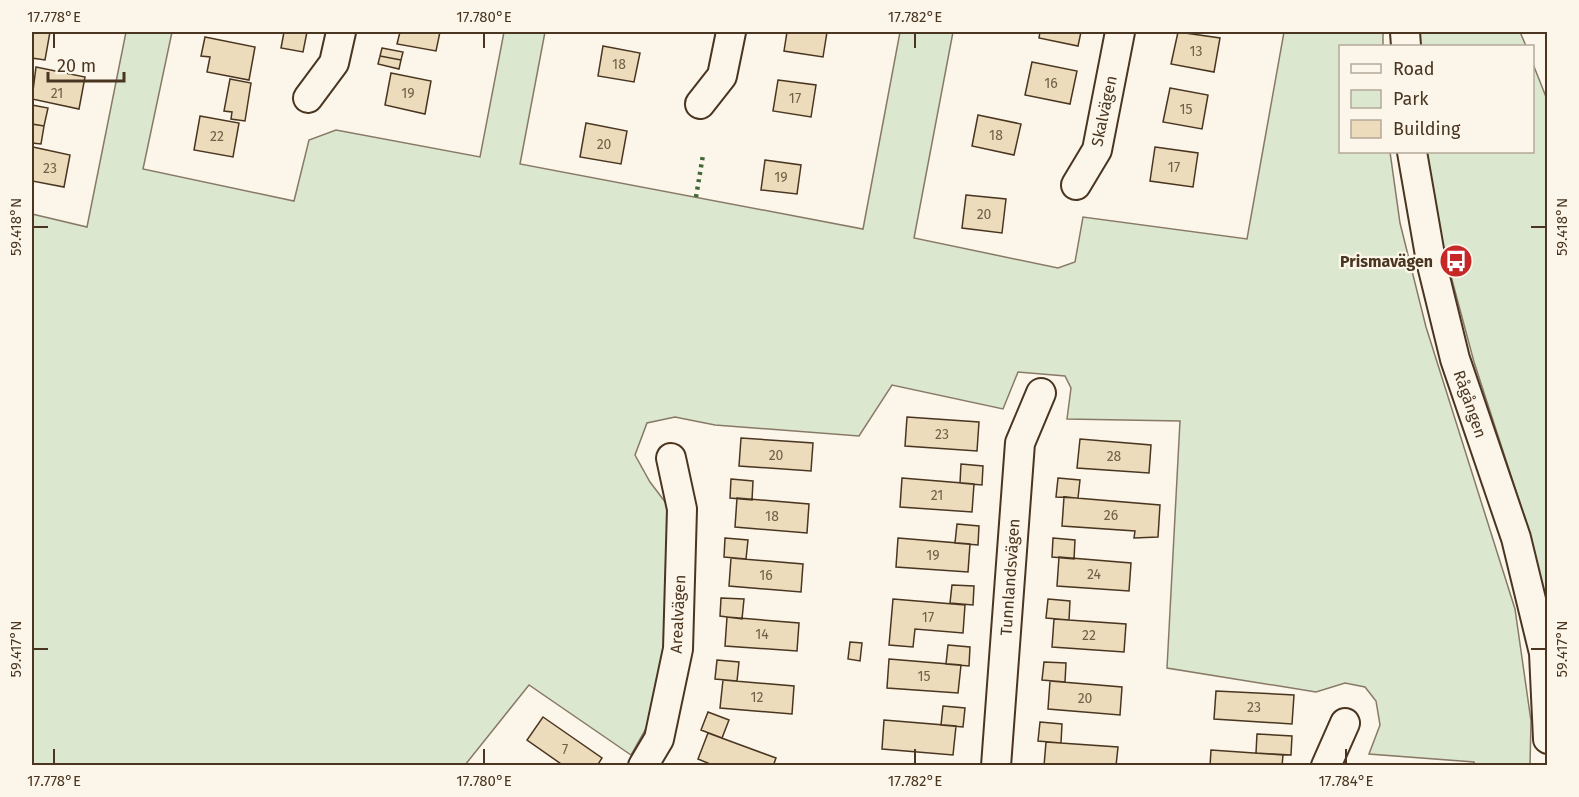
<svg xmlns="http://www.w3.org/2000/svg" width="1579" height="797" viewBox="0 0 1579 797" font-family="'Fira Sans',sans-serif">
<rect width="100%" height="100%" fill="#fbf6e9"/>
<path fill="#dce7d0" stroke="#887966" stroke-width="1.5" d="M 126,32 L 172,32 L 143,169 L 294,201 L 309,140 L 336,130 L 480,157 L 504,32 L 545,32 L 520,164 L 863,229 L 900,32 L 953,32 L 914,238 L 1058,268 L 1075,262 L 1083,217 L 1247,239 L 1284,32 L 1383,32 L 1383,46 L 1340,46 L 1340,152 L 1390,152 L 1400,223 L 1426,327 L 1515,609 L 1531,721 L 1530,765 L 1475,765 L 1474,762 L 1369,754 L 1380,725 L 1376,701 L 1365,687 L 1345,683 L 1316,692 L 1167,668 L 1180,421 L 1067,419 L 1071,388 L 1065,376 L 1018,372 L 1003,409 L 892,385 L 859,436 L 715,425 L 675,417 L 647,423 L 635,455 L 650,482 L 669,507 L 664,648 L 649,723 L 631,755 L 529,685 L 465,765 L 32,766 L 32,214 L 87,227 Z
M 1414,32 L 1520,32 L 1526,46 L 1415,46 Z
M 1533,64 L 1548,102 L 1547,610 L 1530,534 L 1474,362 L 1436,220 L 1422,152 L 1532,152 Z"/>
<path fill="#ecdcbc" stroke="#4a3520" stroke-width="1.5" d="M 32,32 L 50,32 L 45,60 L 32,58 Z
M 284,32 L 307,32 L 303,52 L 281,48 Z
M 400,32 L 440,32 L 436,51 L 397,44 Z
M 787,32 L 827,32 L 823,57 L 784,51 Z
M 1040,32 L 1081,32 L 1078,46 L 1039,38 Z
M 1178,32 L 1220,38 L 1214,72 L 1171,64 Z
M 205,37 L 255,47 L 249,80 L 207,72 L 210,57 L 201,56 Z
M 603,46 L 640,53 L 634,82 L 598,76 Z
M 382,48 L 403,52 L 401,60 L 380,56 Z
M 380,56 L 401,60 L 399,69 L 378,64 Z
M 1032,62 L 1077,71 L 1070,104 L 1025,95 Z
M 36,67 L 85,77 L 79,109 L 32,99 Z
M 391,73 L 431,81 L 425,114 L 385,105 Z
M 230,79 L 251,83 L 245,121 L 231,119 L 232,112 L 224,111 Z
M 778,80 L 816,85 L 811,117 L 773,111 Z
M 1170,88 L 1208,95 L 1202,129 L 1163,122 Z
M 32,105 L 48,108 L 44,126 L 32,124 Z
M 978,115 L 1021,124 L 1014,155 L 972,146 Z
M 200,116 L 239,123 L 233,157 L 194,150 Z
M 586,123 L 627,131 L 621,164 L 580,157 Z
M 32,124 L 44,126 L 41,144 L 32,143 Z
M 33,147 L 70,155 L 64,187 L 32,181 Z
M 1155,147 L 1198,153 L 1193,187 L 1150,181 Z
M 765,160 L 801,165 L 797,194 L 761,190 Z
M 966,195 L 1006,199 L 1002,233 L 962,228 Z
M 907,417 L 979,422 L 977,451 L 905,446 Z
M 741,438 L 813,443 L 811,471 L 739,466 Z
M 1080,439 L 1151,445 L 1149,473 L 1077,468 Z
M 961,464 L 983,466 L 982,485 L 960,483 Z
M 902,478 L 974,484 L 972,512 L 900,507 Z
M 1058,478 L 1080,480 L 1078,498 L 1056,497 Z
M 731,479 L 753,481 L 752,500 L 730,498 Z
M 1064,497 L 1160,505 L 1158,537 L 1134,538 L 1135,531 L 1062,526 Z
M 737,498 L 809,504 L 807,533 L 735,527 Z
M 957,524 L 979,526 L 978,545 L 955,543 Z
M 725,538 L 748,540 L 746,559 L 724,557 Z
M 898,538 L 970,544 L 968,572 L 896,567 Z
M 1053,538 L 1075,540 L 1074,559 L 1052,557 Z
M 1059,557 L 1131,563 L 1129,591 L 1057,586 Z
M 731,558 L 803,564 L 801,592 L 729,586 Z
M 952,585 L 974,586 L 973,605 L 950,603 Z
M 721,598 L 744,599 L 742,619 L 720,616 Z
M 893,599 L 965,605 L 963,633 L 915,629 L 913,647 L 889,645 Z
M 1048,599 L 1070,601 L 1069,620 L 1046,618 Z
M 727,617 L 799,623 L 797,651 L 725,646 Z
M 1054,619 L 1126,624 L 1124,652 L 1052,647 Z
M 850,642 L 862,643 L 860,661 L 848,659 Z
M 948,645 L 970,647 L 969,666 L 946,664 Z
M 889,659 L 961,665 L 958,693 L 887,688 Z
M 717,660 L 739,662 L 737,681 L 715,679 Z
M 1044,662 L 1066,663 L 1065,682 L 1042,680 Z
M 723,680 L 794,686 L 792,714 L 720,708 Z
M 1050,681 L 1122,687 L 1120,715 L 1048,709 Z
M 1216,691 L 1294,695 L 1292,724 L 1214,719 Z
M 943,706 L 965,708 L 963,727 L 941,725 Z
M 708,712 L 729,720 L 722,738 L 701,730 Z
M 543,717 L 602,758 L 597,766 L 564,766 L 527,740 Z
M 884,720 L 956,726 L 953,755 L 882,749 Z
M 1040,722 L 1062,724 L 1061,743 L 1038,741 Z
M 708,733 L 776,758 L 773,766 L 715,766 L 698,759 Z
M 1257,734 L 1292,736 L 1291,755 L 1256,753 Z
M 1046,742 L 1118,747 L 1116,766 L 1044,766 Z
M 1211,750 L 1283,755 L 1282,766 L 1210,766 Z"/>
<g fill="none" stroke-linecap="round" stroke-linejoin="round">
<defs>
<path id="minor" d="M 1405,32 L 1406,46
M 308,98 L 334,63 L 341,32
M 700,104 L 722,76 L 731,32
M 1412,152 L 1431,261 L 1455,359 L 1516,538 L 1544,653 L 1548,739
M 1076,185 L 1097,150 L 1120,32
M 643,766 L 659,739 L 678,649 L 682,509 L 671,458
M 996,766 L 1020,443 L 1041,393
M 1326,766 L 1345,723"/>
</defs>
<use href="#minor" stroke="#4a3520" stroke-width="32"/>
<use href="#minor" stroke="#fbf6e9" stroke-width="28"/>
<path stroke="#436837" stroke-width="4.5" stroke-dasharray="3 4.5" stroke-linecap="butt" d="M 696,197 L 703,155"/>
</g>
<path fill="none" stroke="#4a3520" stroke-width="2" d="M 54,33 L 54,48M 484,33 L 484,48M 915,33 L 915,48M 33,227 L 48,227M 1531,227 L 1546,227M 33,649 L 48,649M 1531,649 L 1546,649M 54,749 L 54,764M 484,749 L 484,764M 915,749 L 915,764M 1346,749 L 1346,764"/>
<defs>
<symbol id="bus-disc" viewBox="-11 -11 22 22"><circle r="9.5" fill="#c62828" stroke="#fbf6e9"/><path d="M-5-6H5V4H4V6H2V4H-2V6H-4V4H-5ZM-3.5-4V0h7V-4ZM-3.5 1.2v1.5H-2V1.2ZM2 1.2v1.5H3.5V1.2Z" fill="#fff"/></symbol>
</defs>
<g fill-rule="evenodd">
<use href="#bus-disc" x="1437" y="242" width="38" height="38"/>
</g>
<g text-anchor="middle" dominant-baseline="central" stroke-width="4.5" stroke-linejoin="round" paint-order="stroke">
<g font-size="14" fill="#725f47">
<text x="1196" y="51">13</text>
<text x="619" y="64">18</text>
<text x="1051" y="83">16</text>
<text x="57" y="93">21</text>
<text x="408" y="93">19</text>
<text x="795" y="98">17</text>
<text x="1186" y="109">15</text>
<text x="996" y="135">18</text>
<text x="217" y="136">22</text>
<text x="604" y="144">20</text>
<text x="1174" y="167">17</text>
<text x="50" y="168">23</text>
<text x="781" y="177">19</text>
<text x="984" y="214">20</text>
<text x="942" y="434">23</text>
<text x="776" y="455">20</text>
<text x="1114" y="456">28</text>
<text x="937" y="495">21</text>
<text x="1111" y="515">26</text>
<text x="772" y="516">18</text>
<text x="933" y="555">19</text>
<text x="1094" y="574">24</text>
<text x="766" y="575">16</text>
<text x="928" y="617">17</text>
<text x="762" y="634">14</text>
<text x="1089" y="635">22</text>
<text x="924" y="676">15</text>
<text x="757" y="697">12</text>
<text x="1085" y="698">20</text>
<text x="1254" y="707">23</text>
<text x="565" y="749">7</text>
</g>
<g font-size="16" fill="#4a3520" stroke="#fbf6e9">
<text transform="translate(1104 111) rotate(-78)">Skalvägen</text>
<text transform="translate(1470 404) rotate(71)">Rågången</text>
<text transform="translate(1010 577) rotate(-86)">Tunnlandsvägen</text>
<text transform="translate(678 614) rotate(-87)">Arealvägen</text>
</g>
<g font-size="16" font-weight="bold" fill="#4a3520" stroke="#fbf6e9" text-anchor="end">
<text x="1433" y="261">Prismavägen</text>
</g>
</g>
<rect width="1579" height="797" fill="none" stroke="#fbf6e9" stroke-width="66"/>
<rect x="1339" y="45" width="195" height="108" fill="#fbf6e9" stroke="#b4a999" stroke-width="1.5"/>
<rect x="1351" y="64" width="30" height="9" fill="#fbf6e9" stroke="#b4a999" stroke-width="1.5"/>
<text x="1393" y="75" font-size="18" fill="#4a3520">Road</text>
<rect x="1351" y="90" width="30" height="18" fill="#dce7d0" stroke="#b4a999" stroke-width="1.5"/>
<text x="1393" y="105" font-size="18" fill="#4a3520">Park</text>
<rect x="1351" y="120" width="30" height="18" fill="#ecdcbc" stroke="#b4a999" stroke-width="1.5"/>
<text x="1393" y="135" font-size="18" fill="#4a3520">Building</text>
<path d="M48 72v9h76v-9" fill="none" stroke="#4a3520" stroke-width="3"/>
<text x="57" y="72" font-size="18" fill="#4a3520" stroke="#fbf6e9" stroke-width="4.5" paint-order="stroke">20 m</text>
<rect x="33" y="33" width="1513" height="731" fill="none" stroke="#4a3520" stroke-width="2"/>
<g font-size="15" text-anchor="middle" fill="#4a3520">
<text x="54" y="22">17.778°E</text>
<text x="484" y="22">17.780°E</text>
<text x="915" y="22">17.782°E</text>
<text transform="translate(16 227) rotate(-90)" y="5">59.418°N</text>
<text transform="translate(1562 227) rotate(-90)" y="5">59.418°N</text>
<text transform="translate(16 649) rotate(-90)" y="5">59.417°N</text>
<text transform="translate(1562 649) rotate(-90)" y="5">59.417°N</text>
<text x="54" y="786">17.778°E</text>
<text x="484" y="786">17.780°E</text>
<text x="915" y="786">17.782°E</text>
<text x="1346" y="786">17.784°E</text>
</g>
</svg>
